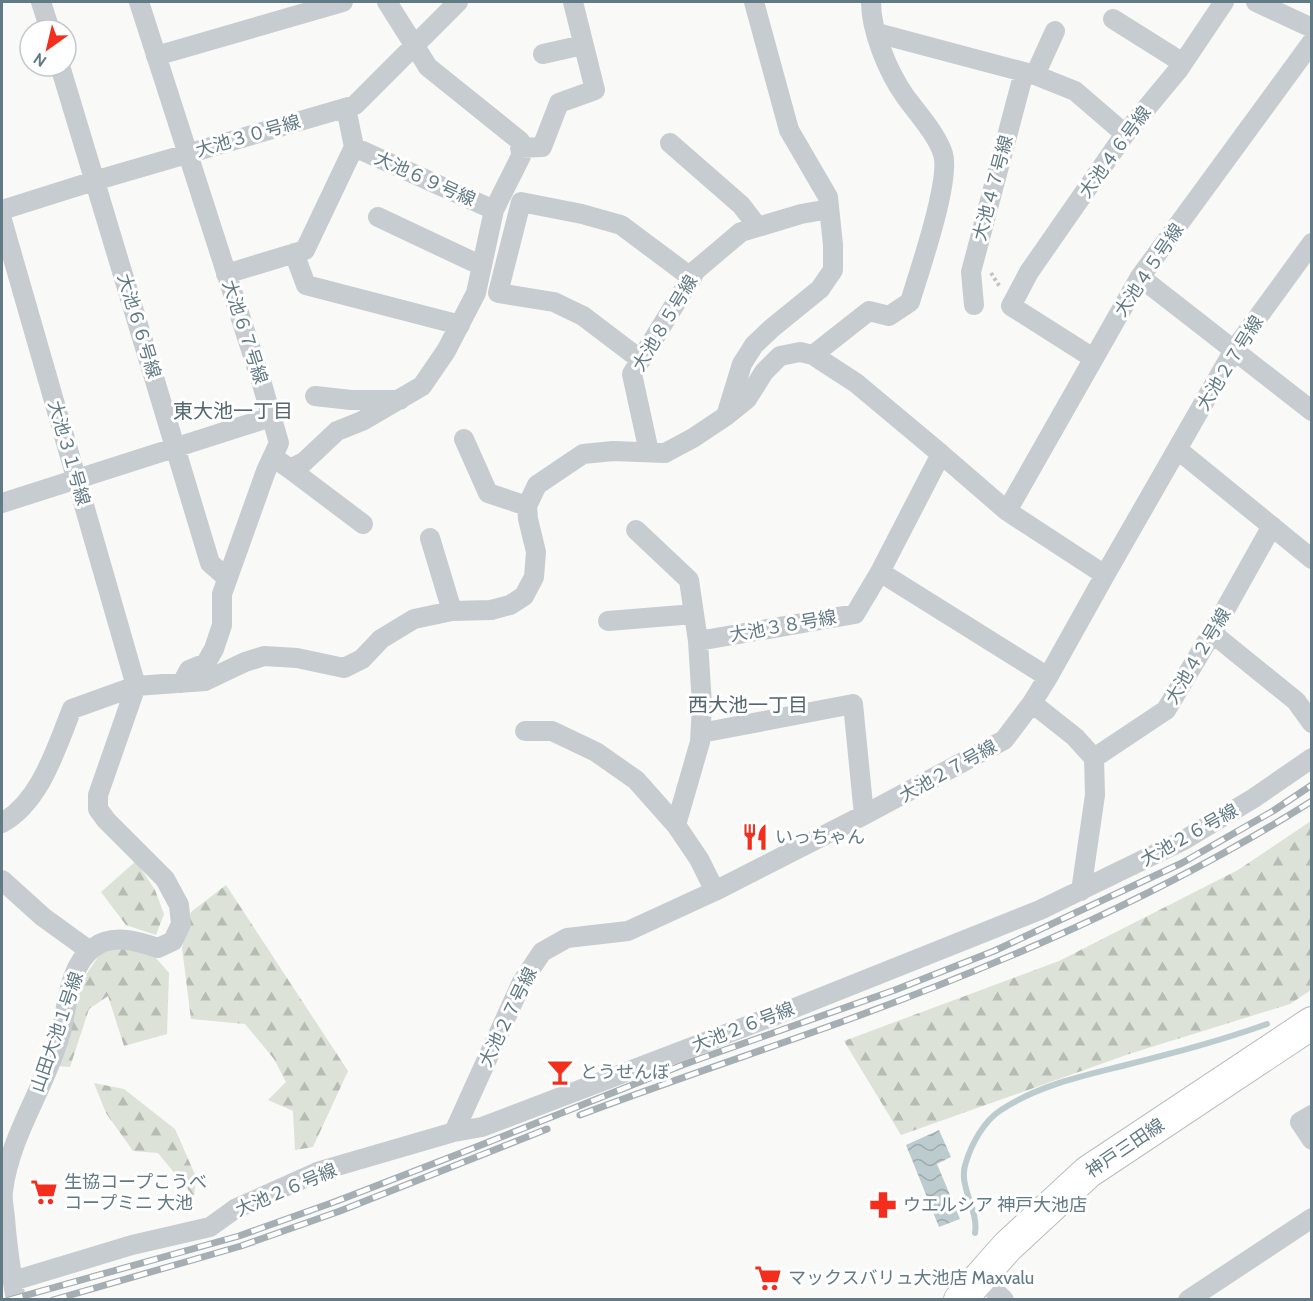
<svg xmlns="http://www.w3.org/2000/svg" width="1313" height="1301" viewBox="0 0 1313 1301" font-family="Cabin,'Noto Sans JP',sans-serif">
<defs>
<pattern id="forest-firs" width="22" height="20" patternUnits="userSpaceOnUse" patternTransform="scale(1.5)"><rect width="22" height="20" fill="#dce2d7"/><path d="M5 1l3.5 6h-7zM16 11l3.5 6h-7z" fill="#b6bcb4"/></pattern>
<pattern id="water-waves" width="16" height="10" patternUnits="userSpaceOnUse" patternTransform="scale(1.5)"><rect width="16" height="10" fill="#bcccce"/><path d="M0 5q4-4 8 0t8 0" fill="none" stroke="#9cabad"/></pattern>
</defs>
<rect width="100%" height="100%" fill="#f9f9f7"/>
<path fill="url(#forest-firs)" d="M 1311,821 L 1311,990 L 1290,1004 L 1129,1054 L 901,1135 L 844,1041 L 1059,961 L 1238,870 Z
M 136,861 L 155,890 L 164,914 L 156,935 L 126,925 L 101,892 Z
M 226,885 L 348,1071 L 313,1147 L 295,1150 L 293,1111 L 268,1100 L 286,1082 L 274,1059 L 245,1024 L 191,1019 L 182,948 L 191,912 Z
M 105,947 L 149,950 L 169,973 L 167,1034 L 124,1046 L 108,996 L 89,1009 L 70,1067 L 56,1066 L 85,976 Z
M 94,1083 L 124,1089 L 175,1129 L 196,1177 L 194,1197 L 158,1153 L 133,1151 L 106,1113 Z"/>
<path fill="url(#water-waves)" d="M 939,1130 L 951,1157 L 937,1164 L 960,1219 L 939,1227 L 906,1145 Z"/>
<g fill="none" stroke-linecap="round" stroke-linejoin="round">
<path stroke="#bcccce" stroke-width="6" d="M 975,1233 C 979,1209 957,1186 966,1162 C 972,1143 984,1121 1001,1110 C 1039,1085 1083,1076 1126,1065 C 1173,1053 1220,1041 1267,1024"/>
<defs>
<path id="primary" d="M 960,1300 L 1008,1246 L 1088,1172 L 1312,1023"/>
</defs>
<use href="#primary" stroke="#b7bec1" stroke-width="34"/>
<path stroke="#c0c4c5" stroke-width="4" stroke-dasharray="3 3" stroke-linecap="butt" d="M 991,273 L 1000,287"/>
<path stroke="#c6cccf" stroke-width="20" d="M 41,2 L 50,30
M 139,2 L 262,384 L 279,443 L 266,471 L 222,594 L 222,625 L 214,649 L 206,663 L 189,670 L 182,683
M 1256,2 L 1312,28
M 1113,19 L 1183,63
M 877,33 L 1035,75 L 1075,91 L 1125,134
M 543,54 L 583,45
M 156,56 L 343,2
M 60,66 L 210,563 L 227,578
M 1035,75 L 1055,31
M 346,108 L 354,147
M 670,143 L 741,205 L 758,227
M 520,148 L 542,147 L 559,103 L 595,90 L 573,2
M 2,210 L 94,181 L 355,105 L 458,2
M 378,217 L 482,266
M 2,220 L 136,686 L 72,709 C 56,748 41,801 2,823
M 294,253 L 306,285 L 460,325
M 226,274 L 305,250 L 354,147 L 494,210 L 521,156 L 520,141 L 428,67 L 387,2
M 1140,277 L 1312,411
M 974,305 L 971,272 L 1024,72
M 813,355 L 869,311 L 889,316 L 910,302 C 919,272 951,180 943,154 C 937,134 917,113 905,96 C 888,72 871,31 871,2
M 1093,358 L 1011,306 L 1029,272 L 1125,134 L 1179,69 L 1224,2
M 641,360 L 583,316 L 554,302 L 498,293 L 521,202 L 582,214 L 621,225 L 692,278
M 315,396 L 351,400 L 400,400
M 726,416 L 747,399 L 764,372 L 780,356 L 800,352 L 813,355 L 856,383 L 941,454
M 464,439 L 488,493 L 527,506
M 1177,449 L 1312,559
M 649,452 L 632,374 L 696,270 L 741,232 L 801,214 L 829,209
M 273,457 L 290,469 L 304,462 L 337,431 L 362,421 L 422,386 L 446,351 L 476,293 L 494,210
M 290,469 L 363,524
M 2,503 L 271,417
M 1007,511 L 1140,277 L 1312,42
M 636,530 L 689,580 L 698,641
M 430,538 L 452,611
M 880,572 L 1048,677
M 608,621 L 694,614
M 1212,633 L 1296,701 L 1312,723
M 1032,703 L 1075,737 L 1094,758 L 1095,795 L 1081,891
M 525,731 L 552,731 L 596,752 L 636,780 L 676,825
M 701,733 L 853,704 L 864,815
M 1094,758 L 1166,710 L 1212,633 L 1272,526
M 2,880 L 43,917 L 90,951
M 715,891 L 699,859 L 676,825 L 700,742 L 702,705 L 698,641 L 855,614 L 880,572 L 941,454 L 1007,511 L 1105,575
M 1312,1115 L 1300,1122 L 1312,1140
M 454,1132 L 522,982 L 542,952 L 567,938 L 628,931 L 715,891 L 864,815 L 1004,740 L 1032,703 L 1048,677 L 1105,575 L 1234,350 L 1312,243
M 981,1277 L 1004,1300
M 13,1281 L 132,1245 L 210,1227 L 235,1209 L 320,1171 L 454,1132 L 482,1127 L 797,1007 L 1040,910 L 1184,840 L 1254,798 L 1312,758
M 16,1300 C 11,1272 7,1246 5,1218 C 4,1209 2,1199 3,1191 C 10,1134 46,1087 61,1032 C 68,1005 68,967 93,948 C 112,933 137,941 158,948 L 173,941 L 181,924 L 179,905 L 165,879 L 106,820 L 98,809 L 98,795 L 136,686 L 205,681 L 245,662 L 264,656 L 297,658 L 344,668 L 362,659 L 381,639 L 414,619 L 452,611 L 491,610 L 510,605 L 524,596 L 534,577 L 536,552 L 528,519 L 527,506 L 537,485 L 583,454 L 613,451 L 665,453 L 693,438 L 726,416 L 742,364 L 754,345 L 772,328 L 820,289 L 833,270 L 833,245 L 828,197 L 789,130 L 754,2
M 1188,1300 L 1312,1218"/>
<use href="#primary" stroke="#fff" stroke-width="32"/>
<defs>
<path id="rail" d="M 580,1115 C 654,1087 728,1062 802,1036 C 979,974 1153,901 1312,801
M 9,1300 L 239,1236 L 337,1201 L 461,1153 L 685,1064 L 895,990 L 994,951 L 1182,863 L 1273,811 L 1312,785
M 53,1300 L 241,1246 L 340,1211 L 547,1129"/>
</defs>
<use href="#rail" stroke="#a4aeb3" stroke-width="7"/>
<use href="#rail" stroke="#fff" stroke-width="4.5" stroke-dasharray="14" stroke-linecap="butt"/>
</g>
<defs>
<symbol id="restaurant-bare" viewBox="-9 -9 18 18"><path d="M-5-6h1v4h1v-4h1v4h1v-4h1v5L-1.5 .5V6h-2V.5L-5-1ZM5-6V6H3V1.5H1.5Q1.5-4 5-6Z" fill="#f32e1d" stroke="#fff" stroke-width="2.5" paint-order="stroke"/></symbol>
<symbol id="bar-bare" viewBox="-9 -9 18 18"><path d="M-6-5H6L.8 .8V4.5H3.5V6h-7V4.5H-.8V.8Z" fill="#f32e1d" stroke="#fff" stroke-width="2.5" paint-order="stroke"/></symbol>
<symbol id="supermarket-bare" viewBox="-9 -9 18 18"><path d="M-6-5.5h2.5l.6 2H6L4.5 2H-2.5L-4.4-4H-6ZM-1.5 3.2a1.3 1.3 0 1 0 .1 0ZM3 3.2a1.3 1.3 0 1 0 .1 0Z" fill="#f32e1d" stroke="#fff" stroke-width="2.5" paint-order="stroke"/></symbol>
<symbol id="pharmacy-bare" viewBox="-9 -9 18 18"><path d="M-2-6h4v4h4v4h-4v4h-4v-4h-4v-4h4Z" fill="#f32e1d" stroke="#fff" stroke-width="2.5" paint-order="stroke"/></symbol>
</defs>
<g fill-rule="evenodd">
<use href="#restaurant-bare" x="736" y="818" width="38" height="38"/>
<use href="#bar-bare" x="541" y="1053" width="38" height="38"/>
<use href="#supermarket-bare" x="25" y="1173" width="38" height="38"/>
<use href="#pharmacy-bare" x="864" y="1186" width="38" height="38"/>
<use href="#supermarket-bare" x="749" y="1259" width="38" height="38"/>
</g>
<g text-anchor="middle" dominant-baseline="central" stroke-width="6" stroke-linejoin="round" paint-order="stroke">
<g font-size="18" fill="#617a85" stroke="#fff">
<text transform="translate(248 136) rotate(-16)">大池３０号線</text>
<text transform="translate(1115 152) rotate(-54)">大池４６号線</text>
<text transform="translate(425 179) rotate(24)">大池６９号線</text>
<text transform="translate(993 188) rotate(-75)">大池４７号線</text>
<text transform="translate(1149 270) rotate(-56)">大池４５号線</text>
<text transform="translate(665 323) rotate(-59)">大池８５号線</text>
<text transform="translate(139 326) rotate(73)">大池６６号線</text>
<text transform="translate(245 332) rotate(72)">大池６７号線</text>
<text transform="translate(1230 363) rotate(-58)">大池２７号線</text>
<text transform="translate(69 453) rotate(74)">大池３１号線</text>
<text transform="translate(783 626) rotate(-10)">大池３８号線</text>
<text transform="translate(1198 656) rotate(-59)">大池４２号線</text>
<text transform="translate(948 771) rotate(-29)">大池２７号線</text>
<text transform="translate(1189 835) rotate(-29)">大池２６号線</text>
<text transform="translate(508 1017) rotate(-64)">大池２７号線</text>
<text transform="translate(743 1027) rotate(-21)">大池２６号線</text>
<text transform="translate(57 1032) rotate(-71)">山田大池１号線</text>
<text transform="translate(1125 1148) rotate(-34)">神戸三田線</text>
<text transform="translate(286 1190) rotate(-23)">大池２６号線</text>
</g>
<g font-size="18" fill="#617a85" stroke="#fff" text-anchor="start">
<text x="775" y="837">いっちゃん</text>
<text x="580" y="1072">とうせんぼ</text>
<text x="64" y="1182">生協コープこうべ<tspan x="64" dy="21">コープミニ 大池</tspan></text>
<text x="903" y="1205">ウエルシア 神戸大池店</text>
<text x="788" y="1278">マックスバリュ大池店 Maxvalu</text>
</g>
<g font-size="20" fill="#54676f" stroke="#fff">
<text x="233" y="411">東大池一丁目</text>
<text x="748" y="705">西大池一丁目</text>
</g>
</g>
<rect width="1313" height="1301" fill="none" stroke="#617a85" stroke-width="6"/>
<g transform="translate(48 48) rotate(214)"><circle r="28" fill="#ffffff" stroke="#c0cace" stroke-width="1.5"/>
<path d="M0-4.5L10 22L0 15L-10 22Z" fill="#f32e1d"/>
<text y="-9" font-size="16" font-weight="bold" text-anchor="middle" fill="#617a85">N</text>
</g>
</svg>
